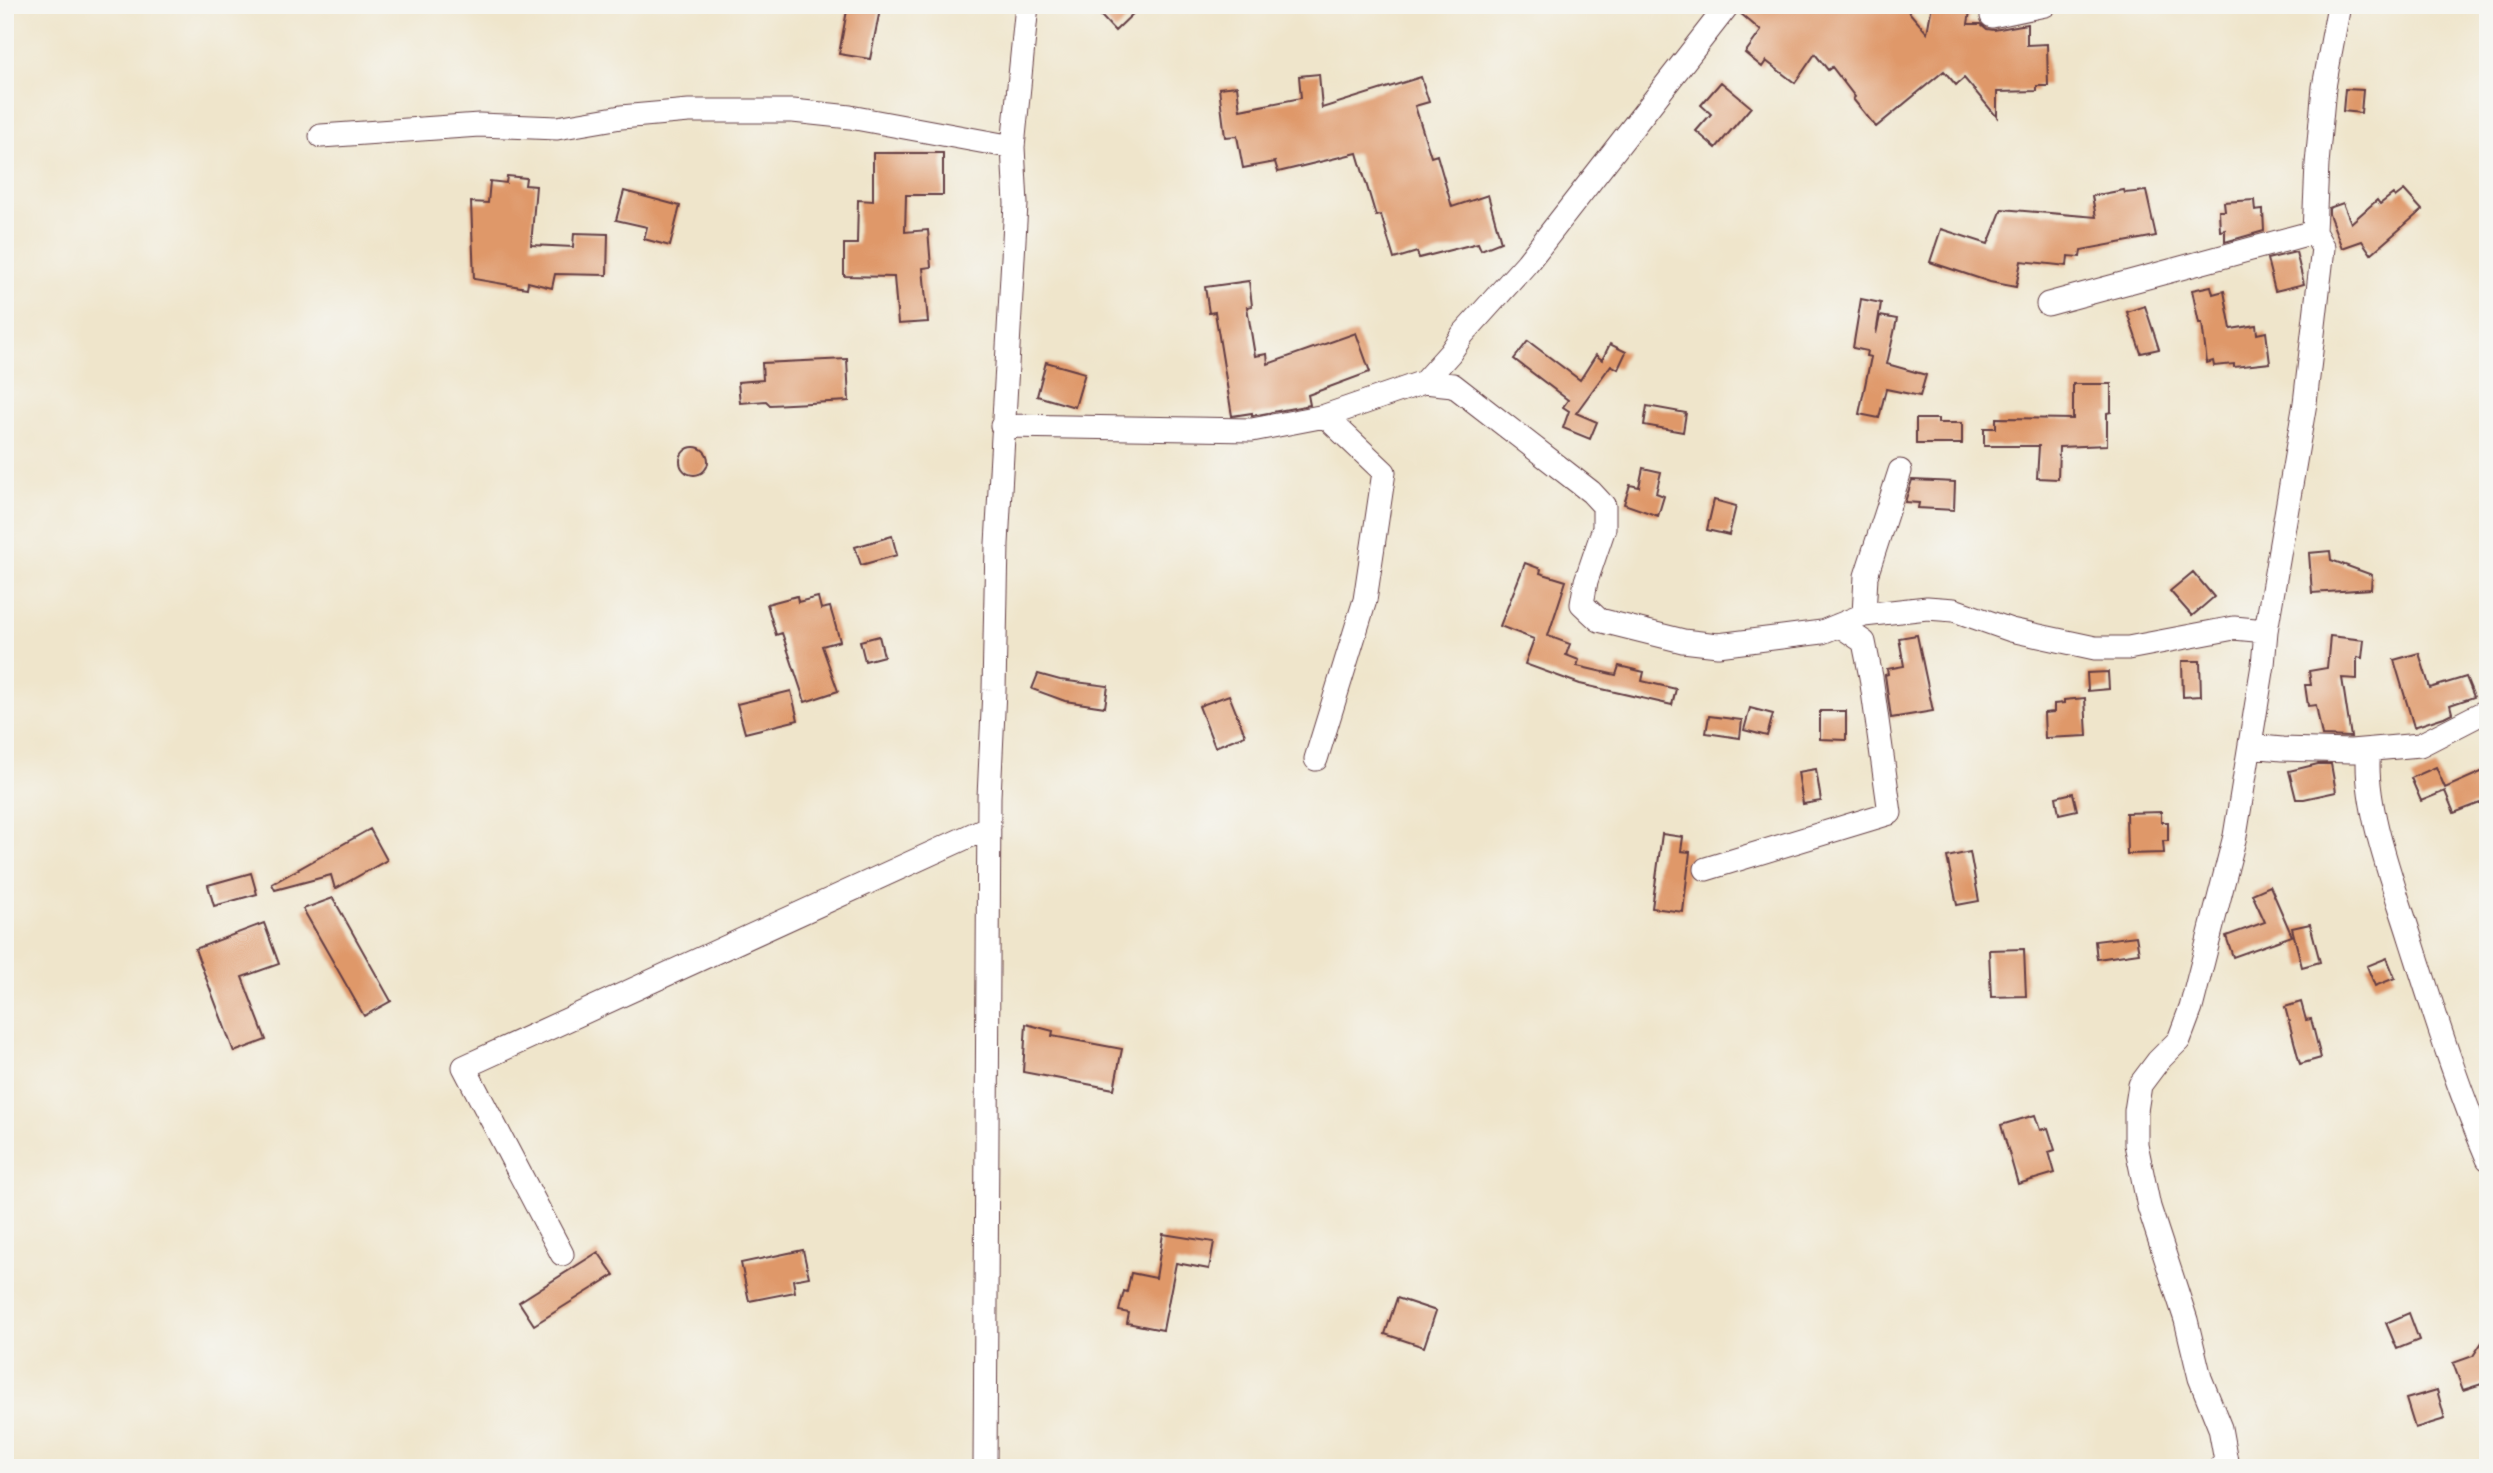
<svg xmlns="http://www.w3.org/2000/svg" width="2493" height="1473" viewBox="0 0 2493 1473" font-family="Mynerve,sans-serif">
<rect width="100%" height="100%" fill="#f6f6f2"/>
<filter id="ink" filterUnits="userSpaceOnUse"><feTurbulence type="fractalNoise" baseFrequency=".0143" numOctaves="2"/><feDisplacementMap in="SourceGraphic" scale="14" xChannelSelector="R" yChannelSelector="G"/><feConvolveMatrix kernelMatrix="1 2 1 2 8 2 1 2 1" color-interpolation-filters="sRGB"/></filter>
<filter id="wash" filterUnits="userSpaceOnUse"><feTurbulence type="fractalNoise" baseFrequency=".00686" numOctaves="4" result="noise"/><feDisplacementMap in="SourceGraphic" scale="28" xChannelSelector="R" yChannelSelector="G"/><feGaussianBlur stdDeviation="1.57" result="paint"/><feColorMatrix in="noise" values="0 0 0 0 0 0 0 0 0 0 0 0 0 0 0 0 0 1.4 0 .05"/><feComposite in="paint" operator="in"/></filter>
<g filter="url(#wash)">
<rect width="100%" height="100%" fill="#efe5cb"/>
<g id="blocks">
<path fill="#df9869" d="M 848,5 L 881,5 L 870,59 L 839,54 Z
M 1091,5 L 1142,5 L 1115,31 Z
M 1742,5 L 1903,5 L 1927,33 L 1932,5 L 1971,5 L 1968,24 L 1981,24 L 1987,29 L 1994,30 L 2027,24 L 2027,45 L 2047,44 L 2048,86 L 2037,86 L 2037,91 L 1997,92 L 1997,117 L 1964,78 L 1956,85 L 1944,71 L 1876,127 L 1853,99 L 1855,97 L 1832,67 L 1828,70 L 1815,54 L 1795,83 L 1766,61 L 1762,67 L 1745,53 L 1761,31 L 1740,13 Z
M 1319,74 L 1322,108 L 1421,77 L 1429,102 L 1415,106 L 1431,157 L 1437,155 L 1452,207 L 1488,195 L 1501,242 L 1481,250 L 1478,243 L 1419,258 L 1417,252 L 1394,259 L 1381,215 L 1376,216 L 1357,153 L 1278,172 L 1275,162 L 1243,168 L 1237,136 L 1225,137 L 1219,88 L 1237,86 L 1240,110 L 1301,98 L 1299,76 Z
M 1721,82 L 1751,107 L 1716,148 L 1696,131 L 1711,114 L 1701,105 Z
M 2345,89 L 2363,90 L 2361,113 L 2343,111 Z
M 873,153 L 943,153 L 943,195 L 906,195 L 905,232 L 928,230 L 931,267 L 923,268 L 928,322 L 898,324 L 894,277 L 844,276 L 844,244 L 857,244 L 858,200 L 873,201 Z
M 507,176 L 526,178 L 525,185 L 536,186 L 531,245 L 573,247 L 574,233 L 608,234 L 607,275 L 555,274 L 552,288 L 528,282 L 527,288 L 474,279 L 471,202 L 488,203 L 490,181 L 506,183 Z
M 2124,190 L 2125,193 L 2146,191 L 2156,236 L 2081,250 L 2080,257 L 2068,256 L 2067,266 L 2021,261 L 2016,287 L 1990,282 L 1930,262 L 1941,229 L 1988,244 L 2002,209 L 2096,217 L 2092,196 Z
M 2404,190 L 2422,210 L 2371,254 L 2362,241 L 2342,248 L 2329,214 L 2329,208 L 2343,203 L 2351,223 L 2377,200 L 2380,204 L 2393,194 L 2395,197 Z
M 624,191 L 680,206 L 670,246 L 644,239 L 647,227 L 616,220 Z
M 2254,200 L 2255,211 L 2263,210 L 2264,231 L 2225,242 L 2225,230 L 2220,231 L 2219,211 L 2225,211 L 2224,202 Z
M 2296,252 L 2304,284 L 2275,291 L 2267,259 Z
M 1249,281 L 1252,306 L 1247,307 L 1255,356 L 1267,354 L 1268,364 L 1356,333 L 1370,372 L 1308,395 L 1310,405 L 1252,416 L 1252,413 L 1232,416 L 1215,312 L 1209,313 L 1205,287 Z
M 2211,286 L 2213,294 L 2224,291 L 2231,329 L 2256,325 L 2257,334 L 2266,332 L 2270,363 L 2234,367 L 2234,364 L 2214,366 L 2213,361 L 2207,363 L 2202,323 L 2199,323 L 2192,290 Z
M 1861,299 L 1881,303 L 1876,334 L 1880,316 L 1897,319 L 1887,364 L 1926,375 L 1920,396 L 1886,389 L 1879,418 L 1859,414 L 1871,357 L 1866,356 L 1867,351 L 1853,348 Z
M 2145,306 L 2159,349 L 2141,353 L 2127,312 Z
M 1528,341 L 1580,380 L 1596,355 L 1602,360 L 1610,344 L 1626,352 L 1618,369 L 1611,365 L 1576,413 L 1597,422 L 1590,439 L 1563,428 L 1569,411 L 1563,407 L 1568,400 L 1514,359 Z
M 847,359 L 849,401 L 770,405 L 766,401 L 740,403 L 738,382 L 763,380 L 762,363 Z
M 1046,362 L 1085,373 L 1075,407 L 1037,396 Z
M 2073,384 L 2111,384 L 2111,412 L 2107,413 L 2107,445 L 2059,447 L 2058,479 L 2037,478 L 2039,446 L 1984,446 L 1984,428 L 1996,428 L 1996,418 L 2073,419 Z
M 1647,406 L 1686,413 L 1683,432 L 1644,425 Z
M 1916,419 L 1938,419 L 1938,423 L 1962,423 L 1962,444 L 1916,444 Z
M680 461a14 14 0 1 1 28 0a14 14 0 1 1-28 0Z
M 1643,468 L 1661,472 L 1656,493 L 1664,496 L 1658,516 L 1624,504 L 1630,485 L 1639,487 Z
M 1912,480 L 1955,482 L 1954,510 L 1918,508 L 1919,503 L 1905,502 Z
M 1714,500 L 1736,506 L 1729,535 L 1707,530 Z
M 892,536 L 897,555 L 861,565 L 855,547 Z
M 2330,551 L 2331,560 L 2372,575 L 2371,589 L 2312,593 L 2309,553 Z
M 1525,563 L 1541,569 L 1540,573 L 1566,581 L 1548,636 L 1570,644 L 1566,655 L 1579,660 L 1577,666 L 1616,675 L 1619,666 L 1644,672 L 1642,681 L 1676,689 L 1672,705 L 1580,684 L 1525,664 L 1534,639 L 1500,626 Z
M 2193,572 L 2214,597 L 2192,616 L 2170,591 Z
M 797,596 L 798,602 L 818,597 L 821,609 L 830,607 L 840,641 L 822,646 L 838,691 L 805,702 L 782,633 L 776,635 L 767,604 Z
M 1917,635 L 1933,711 L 1891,718 L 1885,675 L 1888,674 L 1887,669 L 1904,666 L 1899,638 Z
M 879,636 L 884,656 L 865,661 L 860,641 Z
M 2330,636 L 2364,640 L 2362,658 L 2357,657 L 2357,679 L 2342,678 L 2351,737 L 2322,736 L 2316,705 L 2308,706 L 2305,685 L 2311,685 L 2309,671 L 2327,668 Z
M 2419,653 L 2430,688 L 2466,677 L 2474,697 L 2450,705 L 2452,713 L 2444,717 L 2414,727 L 2394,660 Z
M 2182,661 L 2200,661 L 2201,696 L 2183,697 Z
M 2108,672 L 2109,689 L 2088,691 L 2087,673 Z
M 1038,674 L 1060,680 L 1108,686 L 1105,707 L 1065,701 L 1032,689 Z
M 791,691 L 798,720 L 745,733 L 737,704 Z
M 1229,695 L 1245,735 L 1215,747 L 1199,706 Z
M 2085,698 L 2087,736 L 2045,738 L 2044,713 L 2054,712 L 2054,704 L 2064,703 L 2064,700 Z
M 1750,708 L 1773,714 L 1767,736 L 1744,730 Z
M 1820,711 L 1846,711 L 1846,740 L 1820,739 Z
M 1709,716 L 1742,720 L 1740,738 L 1706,733 Z
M 2318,764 L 2331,764 L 2336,792 L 2304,799 L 2296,799 L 2289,771 Z
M 2436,767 L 2445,788 L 2488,769 L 2488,800 L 2454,813 L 2445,791 L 2421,801 L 2411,778 Z
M 1816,769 L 1821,801 L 1803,804 L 1798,772 Z
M 2073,793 L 2077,810 L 2059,814 L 2056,797 Z
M 2161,812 L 2161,822 L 2168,822 L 2168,841 L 2163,841 L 2164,853 L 2127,854 L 2126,813 Z
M 370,829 L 387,860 L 335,889 L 331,875 L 275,890 L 272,884 Z
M 1662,834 L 1683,837 L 1681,851 L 1690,852 L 1683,912 L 1652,908 Z
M 1970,852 L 1979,901 L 1957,905 L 1947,857 Z
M 251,873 L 257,894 L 214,906 L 208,885 Z
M 2270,886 L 2292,936 L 2233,957 L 2226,936 L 2265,922 L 2252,894 Z
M 333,898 L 391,1001 L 364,1016 L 303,909 Z
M 264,923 L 279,964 L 242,977 L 266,1040 L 234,1052 L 195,949 Z
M 2310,924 L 2320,962 L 2302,967 L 2292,928 Z
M 2136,936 L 2139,953 L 2097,959 L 2095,941 Z
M 2024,949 L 2026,996 L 1991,997 L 1989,950 Z
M 2387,958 L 2395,978 L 2375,986 L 2367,966 Z
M 2301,1002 L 2306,1020 L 2311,1019 L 2321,1058 L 2300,1064 L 2285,1007 Z
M 1026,1024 L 1053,1031 L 1052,1036 L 1122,1049 L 1114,1089 L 1023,1072 Z
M 2035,1115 L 2040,1130 L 2048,1128 L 2055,1150 L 2049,1152 L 2055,1173 L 2018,1184 L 2001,1125 Z
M 1163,1234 L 1214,1242 L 1209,1269 L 1176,1263 L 1163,1330 L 1127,1323 L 1129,1313 L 1119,1311 L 1124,1291 L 1127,1292 L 1131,1273 L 1156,1278 Z
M 803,1250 L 809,1277 L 793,1280 L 795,1292 L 749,1301 L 741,1263 Z
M 598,1252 L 614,1275 L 534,1325 L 519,1302 Z
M 1397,1298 L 1436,1311 L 1424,1347 L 1385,1334 Z
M 2409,1313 L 2419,1340 L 2397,1349 L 2386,1323 Z
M 2488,1333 L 2488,1382 L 2463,1390 L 2453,1363 L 2473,1356 Z
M 2437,1390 L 2445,1419 L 2415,1428 L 2406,1399 Z"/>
</g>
</g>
<g filter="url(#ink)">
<use href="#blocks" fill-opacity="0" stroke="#633d43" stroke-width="2"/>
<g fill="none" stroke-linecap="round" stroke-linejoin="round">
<defs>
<path id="street" d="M 1728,5 L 1527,263 L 1463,334 L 1450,353 L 1424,382 L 1453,385 L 1591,492 L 1604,506 L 1604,528 L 1586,581 L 1582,604 L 1599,620 L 1683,641 L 1718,645 L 1822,632 L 1864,615 L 1927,608 L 1954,610 L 2011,630 L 2095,648 L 2128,648 L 2234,628 L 2266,631
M 1992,16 L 2045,5
M 321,136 L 479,125 L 557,128 L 621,117 L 689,111 L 793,111 L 850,117 L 1013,147
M 2048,304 L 2314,232
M 1002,426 L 1252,430 L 1325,416 L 1424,382
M 1864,615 L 1866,576 L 1900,471
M 2250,746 L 2282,749 L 2351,751 L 2420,745 L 2488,710
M 2369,750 C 2362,802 2394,886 2410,937 C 2434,1012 2457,1087 2488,1159
M 1316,759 L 1365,600 L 1384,472 L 1325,416
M 1706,869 L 1890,813 L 1871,677 L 1864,642 L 1839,625
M 562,1254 L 464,1067 L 989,827
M 985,1468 L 989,797 L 994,690 L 997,544 L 1016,204 L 1013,147 L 1027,5
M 2220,1468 L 2226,1461 L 2220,1428 L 2200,1378 L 2186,1320 L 2149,1207 L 2136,1144 L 2136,1111 L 2140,1085 L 2158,1061 L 2179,1040 L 2191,1008 L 2235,836 L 2263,665 L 2266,631 L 2305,403 L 2323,248 L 2314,232 L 2317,164 L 2324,87 L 2339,5"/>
</defs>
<use href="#street" stroke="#633d43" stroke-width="25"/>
<use href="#street" stroke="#fff" stroke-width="23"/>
</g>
</g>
<rect width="2493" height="1473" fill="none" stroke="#f6f6f2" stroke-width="28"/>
</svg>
